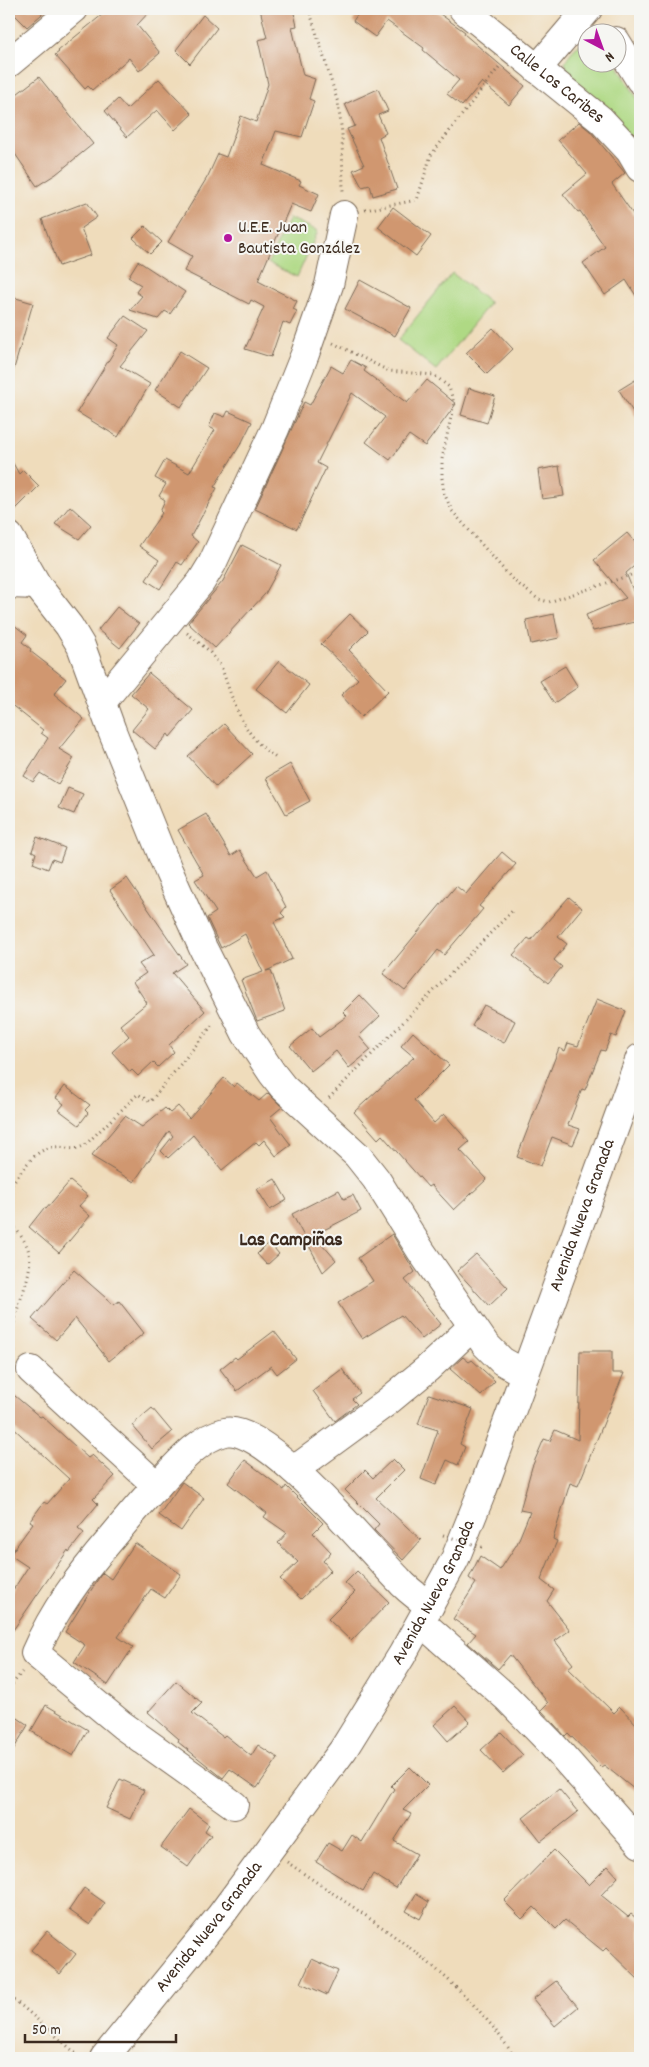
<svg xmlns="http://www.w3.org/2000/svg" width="649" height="2067" viewBox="0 0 649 2067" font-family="Dekko,sans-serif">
<rect width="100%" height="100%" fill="#f6f6f2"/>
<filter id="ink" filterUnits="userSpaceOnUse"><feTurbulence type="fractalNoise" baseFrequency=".02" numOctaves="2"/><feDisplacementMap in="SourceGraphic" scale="10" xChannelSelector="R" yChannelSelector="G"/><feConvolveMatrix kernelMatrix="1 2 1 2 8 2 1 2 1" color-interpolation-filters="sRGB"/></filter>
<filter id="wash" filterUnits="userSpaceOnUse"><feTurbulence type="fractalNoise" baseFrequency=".0096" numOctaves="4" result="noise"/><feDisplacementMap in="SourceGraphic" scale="20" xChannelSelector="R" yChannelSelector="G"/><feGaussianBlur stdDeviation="1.12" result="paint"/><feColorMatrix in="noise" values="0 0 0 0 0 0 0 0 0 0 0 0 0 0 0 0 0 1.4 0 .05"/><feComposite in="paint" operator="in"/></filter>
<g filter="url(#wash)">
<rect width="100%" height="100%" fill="#efdcbb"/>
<path fill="#afd984" stroke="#758251" d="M 586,41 L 586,62 L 616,63 L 640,103 L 640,146 L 569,76 L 565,62 C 570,52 576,46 586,41 Z
M 289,218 L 318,231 L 297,277 L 268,263 Z
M 452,273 L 490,303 L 436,370 L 398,340 Z"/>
<g id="blocks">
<path fill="#d09770" d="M 9,9 L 48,9 L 27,27 Z
M 109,9 L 152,9 L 137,25 L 160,53 L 139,71 L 129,58 L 92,90 L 88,86 L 85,89 L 55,55 L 59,52 L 58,51 Z
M 260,9 L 293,9 L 297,26 L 292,27 L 303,75 L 315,79 L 309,99 L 314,101 L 302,137 L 276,131 L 263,165 L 301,181 L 299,185 L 319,194 L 311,212 L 291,204 L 258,281 L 297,301 L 293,309 L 297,311 L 290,325 L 283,322 L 271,357 L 245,349 L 264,307 L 251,300 L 249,304 L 184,271 L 192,256 L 168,242 L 208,176 L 218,154 L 226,157 L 241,116 L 256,122 L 268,84 L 258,40 L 267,38 Z
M 361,9 L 433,9 L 465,32 L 464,34 L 525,86 L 509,105 L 482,82 L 462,106 L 447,94 L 459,80 L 423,50 L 424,48 L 387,21 L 375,37 L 353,21 Z
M 203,15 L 217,28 L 190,64 L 176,50 Z
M 39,77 L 93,144 L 56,174 L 37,186 L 9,145 L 9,100 Z
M 159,79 L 192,114 L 175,130 L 157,110 L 127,137 L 105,111 L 118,99 L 127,109 Z
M 378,89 L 388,111 L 378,115 L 386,133 L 379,137 L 397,189 L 373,196 L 370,185 L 362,187 L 353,170 L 364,165 L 347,129 L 355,126 L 345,104 Z
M 579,122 L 590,131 L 625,173 L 612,184 L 640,224 L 640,302 L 626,280 L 605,295 L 583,263 L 605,247 L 580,211 L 578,212 L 563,194 L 587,174 L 558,140 Z
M 87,202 L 97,217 L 81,228 L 91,255 L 59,266 L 42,219 Z
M 393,207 L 431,236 L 416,256 L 378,227 Z
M 145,226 L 162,242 L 150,254 L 133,238 Z
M 138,261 L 185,292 L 170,314 L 165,311 L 158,319 L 130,310 L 142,296 L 136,292 L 141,285 L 128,277 Z
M 360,280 L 411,308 L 395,336 L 345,309 Z
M 9,296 L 33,303 L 13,372 L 9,372 Z
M 125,316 L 148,331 L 120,366 L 150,384 L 118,437 L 77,412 L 118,345 L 108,338 Z
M 493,328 L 513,349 L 487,374 L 466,353 Z
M 180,351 L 207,368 L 181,407 L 155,390 Z
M 351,360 L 366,368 L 364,371 L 407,403 L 427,380 L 456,404 L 425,446 L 409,435 L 390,460 L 366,442 L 385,417 L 352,393 L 317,463 L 326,468 L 297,529 L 255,509 L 304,402 L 310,405 L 331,366 L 343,373 Z
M 640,377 L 640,423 L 619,390 Z
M 469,388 L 495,396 L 487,423 L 461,415 Z
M 228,411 L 252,422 L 242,442 L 214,487 L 217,488 L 191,536 L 198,542 L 182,565 L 177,562 L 160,589 L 146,580 L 159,560 L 139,546 L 162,513 L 160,511 L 165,500 L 159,496 L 166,484 L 155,478 L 165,460 L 189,473 L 215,430 L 209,427 L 215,413 L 225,417 Z
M 9,456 L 19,474 L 23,470 L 39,486 L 9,516 Z
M 559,466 L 564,496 L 542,499 L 538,470 Z
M 70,506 L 91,525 L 79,539 L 55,524 Z
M 627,533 L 640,548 L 640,561 L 626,573 L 640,608 L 640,621 L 593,631 L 586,615 L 626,598 L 594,560 Z
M 242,545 L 281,565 L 265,594 L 215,648 L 188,623 L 223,581 Z
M 117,607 L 139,624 L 120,648 L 98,630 Z
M 350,614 L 368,631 L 349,650 L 388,691 L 361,717 L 341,695 L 358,679 L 321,644 Z
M 554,614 L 559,638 L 531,644 L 526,620 Z
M 9,621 L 27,635 L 22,642 L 31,649 L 30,651 L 66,679 L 54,694 L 84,719 L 59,749 L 74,758 L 58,784 L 40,773 L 33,782 L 24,776 L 48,738 L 41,733 L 43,730 L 9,703 Z
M 279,661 L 309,685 L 287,713 L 256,689 Z
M 565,666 L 578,687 L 554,703 L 540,681 Z
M 149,673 L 193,710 L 170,737 L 168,734 L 155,749 L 132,730 L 149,709 L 131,694 Z
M 224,724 L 252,754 L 216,787 L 188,756 Z
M 290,764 L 310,801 L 286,814 L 266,778 Z
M 68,788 L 83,794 L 74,814 L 59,808 Z
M 206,814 L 231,856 L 240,850 L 257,876 L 267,870 L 286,907 L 281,913 L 285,917 L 274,922 L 292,959 L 266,971 L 271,970 L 285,1011 L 257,1021 L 241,980 L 263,972 L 245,934 L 221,948 L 207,918 L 216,912 L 195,880 L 204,875 L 178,830 Z
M 37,837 L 65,848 L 60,862 L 52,859 L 48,869 L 33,863 L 36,853 L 32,851 Z
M 502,852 L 516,864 L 479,906 L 483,909 L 444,955 L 438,950 L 405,991 L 383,974 L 456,886 L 466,894 Z
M 127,878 L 186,964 L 172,973 L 205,1011 L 169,1045 L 174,1052 L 158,1067 L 153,1062 L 138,1076 L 132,1070 L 130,1072 L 112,1052 L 129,1036 L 120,1025 L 147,1003 L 133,982 L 146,973 L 139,964 L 154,955 L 110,890 Z
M 569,897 L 582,908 L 558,937 L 567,944 L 554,960 L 562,967 L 548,983 L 513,955 L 528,938 L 531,940 Z
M 360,995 L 380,1016 L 359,1036 L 371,1050 L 349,1068 L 336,1051 L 311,1071 L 290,1046 L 312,1028 L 319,1037 L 347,1016 L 343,1012 Z
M 597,999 L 626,1011 L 616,1037 L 611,1035 L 605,1051 L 601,1050 L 585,1090 L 582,1089 L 568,1125 L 580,1129 L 573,1145 L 552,1137 L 541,1166 L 517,1157 L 559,1048 L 565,1051 L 568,1043 L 578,1046 Z
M 484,1005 L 515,1021 L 504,1043 L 472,1026 Z
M 413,1032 L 449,1065 L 414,1100 L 434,1123 L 444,1114 L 469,1142 L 460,1150 L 487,1179 L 454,1210 L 431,1185 L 428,1187 L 382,1135 L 378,1139 L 354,1112 L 414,1057 L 401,1046 Z
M 224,1078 L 234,1087 L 237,1083 L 259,1101 L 268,1093 L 282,1107 L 270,1117 L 291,1145 L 276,1156 L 264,1140 L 259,1145 L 256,1142 L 222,1170 L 193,1135 L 168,1158 L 161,1151 L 173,1136 L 169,1131 L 134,1182 L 91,1156 L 125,1116 L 142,1127 L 165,1108 L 170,1113 L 178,1106 L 189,1118 Z
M 65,1086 L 90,1105 L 85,1110 L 88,1113 L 79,1125 L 59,1110 L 64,1104 L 56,1098 Z
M 275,1179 L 287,1200 L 270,1210 L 257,1189 Z
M 70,1181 L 88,1196 L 79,1206 L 90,1216 L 59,1253 L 29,1227 L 44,1208 L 46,1209 Z
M 339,1190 L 344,1199 L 353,1195 L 361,1211 L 314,1235 L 336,1260 L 323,1272 L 292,1214 Z
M 392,1234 L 415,1272 L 405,1280 L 441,1324 L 422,1339 L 401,1315 L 362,1339 L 338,1303 L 373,1281 L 358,1258 Z
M 269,1242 L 279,1254 L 267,1265 L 257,1254 Z
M 476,1254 L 508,1288 L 489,1306 L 457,1271 Z
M 74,1270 L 114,1305 L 119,1301 L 144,1333 L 109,1361 L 75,1318 L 56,1340 L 32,1319 Z
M 274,1331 L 296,1359 L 277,1374 L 271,1366 L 237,1391 L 220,1369 L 235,1357 L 237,1359 Z
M 580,1351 L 612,1351 L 612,1373 L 624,1373 L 578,1486 L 570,1483 L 553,1539 L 557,1541 L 541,1580 L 554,1590 L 547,1601 L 570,1630 L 555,1641 L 573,1664 L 568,1668 L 614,1713 L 620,1707 L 640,1728 L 640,1794 L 604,1765 L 601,1767 L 568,1733 L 565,1736 L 541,1710 L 548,1703 L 510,1655 L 498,1669 L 468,1643 L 476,1634 L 453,1619 L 476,1583 L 469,1578 L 480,1556 L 500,1570 L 517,1544 L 530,1512 L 520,1510 L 532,1467 L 544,1439 L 550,1441 L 555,1430 L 578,1440 Z
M 463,1357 L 469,1362 L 472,1360 L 495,1381 L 481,1396 L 450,1369 Z
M 342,1369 L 360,1393 L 352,1399 L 357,1404 L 335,1421 L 313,1391 Z
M 9,1391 L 40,1417 L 42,1416 L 88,1458 L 92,1455 L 115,1476 L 93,1499 L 98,1504 L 78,1528 L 84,1533 L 69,1552 L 68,1550 L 9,1636 L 9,1596 L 28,1567 L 10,1555 L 33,1523 L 30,1521 L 44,1502 L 47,1504 L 69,1479 L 9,1424 Z
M 429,1394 L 473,1409 L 460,1444 L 465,1447 L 458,1465 L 447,1460 L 436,1485 L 421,1479 L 438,1430 L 418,1424 Z
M 152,1408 L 172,1432 L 152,1449 L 132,1425 Z
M 393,1459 L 404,1470 L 376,1498 L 421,1540 L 403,1560 L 374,1530 L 379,1524 L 345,1490 L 365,1470 L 373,1478 Z
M 245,1460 L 284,1490 L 286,1486 L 323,1523 L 313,1533 L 331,1552 L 323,1561 L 331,1570 L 301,1599 L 280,1579 L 298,1562 L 278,1543 L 287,1533 L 264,1517 L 267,1513 L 228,1483 Z
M 182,1482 L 204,1498 L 181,1531 L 159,1515 Z
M 135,1543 L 181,1574 L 165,1598 L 151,1589 L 118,1637 L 133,1647 L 108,1685 L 74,1662 L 85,1645 L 65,1632 L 100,1576 L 103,1573 L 111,1579 Z
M 357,1571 L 389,1602 L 351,1641 L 328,1619 L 355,1592 L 345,1583 Z
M 176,1681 L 202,1703 L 192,1713 L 223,1737 L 225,1735 L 251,1756 L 258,1745 L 278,1758 L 257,1788 L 230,1769 L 223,1778 L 178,1742 L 179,1739 L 148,1712 Z
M 46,1705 L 88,1730 L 73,1756 L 31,1731 Z
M 455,1706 L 470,1722 L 448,1741 L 434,1725 Z
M 9,1712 L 28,1725 L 9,1757 Z
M 501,1732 L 523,1755 L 503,1773 L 481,1750 Z
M 410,1767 L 428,1785 L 403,1810 L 411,1814 L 394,1841 L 417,1854 L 396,1888 L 373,1874 L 363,1891 L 316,1862 L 328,1843 L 342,1851 L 352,1835 L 362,1842 L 394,1789 L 391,1786 Z
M 120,1779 L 144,1790 L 130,1819 L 106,1808 Z
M 559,1789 L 578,1812 L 541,1841 L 523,1818 Z
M 189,1809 L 209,1824 L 205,1831 L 211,1835 L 188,1867 L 161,1847 Z
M 554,1850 L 589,1885 L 608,1866 L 618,1877 L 601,1895 L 628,1917 L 631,1914 L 640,1921 L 640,1981 L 606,1948 L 603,1951 L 565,1920 L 556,1929 L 534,1907 L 522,1919 L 504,1901 Z
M 84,1888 L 105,1903 L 90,1925 L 69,1910 Z
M 416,1894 L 429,1902 L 420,1919 L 406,1911 Z
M 47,1931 L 76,1954 L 60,1974 L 31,1950 Z
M 312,1959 L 338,1971 L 327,1995 L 301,1983 Z
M 556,1981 L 578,2007 L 555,2026 L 533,1999 Z"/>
</g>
</g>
<g filter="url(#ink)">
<use href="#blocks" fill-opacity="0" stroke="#7a6855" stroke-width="1"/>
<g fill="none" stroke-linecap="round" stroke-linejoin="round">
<defs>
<g id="minor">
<path id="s1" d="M 463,9 L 601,120 L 630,151 L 640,168"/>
<path d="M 616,41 L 640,80"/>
<path d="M 9,63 L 74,9"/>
<path d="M 537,69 L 588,9"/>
<path d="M 9,536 L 37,585 L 69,626 L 81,646 L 112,731 L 169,872 L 203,948 L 246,1034 L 272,1073 L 283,1087 L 357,1155 L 376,1179 L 421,1251 L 485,1344 L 502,1361 L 525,1374"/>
<path d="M 9,584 L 37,585"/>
<path d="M 102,702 L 201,582 L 212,564 L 275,429 L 305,354 L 329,285 L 344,215"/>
<path d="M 31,1370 L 157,1486"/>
<path d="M 294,1470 L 387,1402 L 427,1369 L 472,1327"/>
<path d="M 421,1622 L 507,1698 L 550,1742 L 640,1844"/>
<path d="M 234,1805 L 122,1725 L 35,1653 C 53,1611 80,1575 110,1540 C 124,1523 137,1507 152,1491 C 172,1471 195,1439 225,1432 C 266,1423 368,1549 398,1579 C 407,1590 419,1598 430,1606"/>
<path id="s2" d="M 104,2058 L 221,1915 L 343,1750 L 402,1655 L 455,1559 L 483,1489 L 640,1058"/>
</g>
</defs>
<use href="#minor" stroke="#7a6855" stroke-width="30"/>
<path stroke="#7a6855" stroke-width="3" stroke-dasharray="1 4" stroke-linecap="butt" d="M 309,9 L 338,103 L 342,133 L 343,193
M 365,210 L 417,200 L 431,155 L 499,67
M 333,343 L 389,371 L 434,375 L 449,387 L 454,403 L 442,459 L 442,478 L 444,493 L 452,511 L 513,580 L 538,599 L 549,602 L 640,572
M 187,633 L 208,650 L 221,666 C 234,703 241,734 276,758
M 329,1098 L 514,909
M 9,1188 C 20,1173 37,1144 59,1147 C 70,1148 74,1151 85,1145 L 138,1094 L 150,1102 L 214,1023
M 9,1220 C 16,1230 27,1241 29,1253 C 35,1284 2,1322 16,1353
M 9,1688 L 22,1672
M 287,1862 C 370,1920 460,1971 515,2058
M 9,1999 L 15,2001 L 23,2007 L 81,2058"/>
<use href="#minor" stroke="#fff" stroke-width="28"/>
<path stroke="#7a6855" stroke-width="3" stroke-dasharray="1 4" stroke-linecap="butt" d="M 443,1535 L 485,1548"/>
</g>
</g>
<circle fill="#b5179e" stroke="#f6f6f2" stroke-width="2" cx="228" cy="238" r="5"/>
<g text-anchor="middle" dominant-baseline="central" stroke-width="4" stroke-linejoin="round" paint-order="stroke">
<g font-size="18" fill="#3b2a1e" stroke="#f6f6f2">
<text stroke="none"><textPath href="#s1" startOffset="120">Calle Los Caribes</textPath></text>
<text stroke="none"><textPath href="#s2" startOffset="978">Avenida Nueva Granada</textPath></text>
<text stroke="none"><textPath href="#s2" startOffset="572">Avenida Nueva Granada</textPath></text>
<text stroke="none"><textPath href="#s2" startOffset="168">Avenida Nueva Granada</textPath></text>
</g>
<g font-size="18" fill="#3b2a1e" stroke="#f6f6f2" text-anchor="start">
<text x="238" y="228">U.E.E. Juan<tspan x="238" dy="21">Bautista González</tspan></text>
</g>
<g font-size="20" font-weight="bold" fill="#3b2a1e" stroke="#f6f6f2">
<text x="291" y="1241">Las Campiñas</text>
</g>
</g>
<rect width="649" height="2067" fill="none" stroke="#f6f6f2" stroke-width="30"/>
<g transform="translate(602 48) rotate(139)"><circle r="24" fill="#f6f6f2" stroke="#aba49d"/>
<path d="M0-4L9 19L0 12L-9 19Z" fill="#b5179e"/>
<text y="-8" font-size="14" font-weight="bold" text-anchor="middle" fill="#3b2a1e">N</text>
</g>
<path d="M25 2034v8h151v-8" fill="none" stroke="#3b2a1e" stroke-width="2.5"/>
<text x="32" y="2034" font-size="15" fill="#3b2a1e" stroke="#f6f6f2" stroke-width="4" paint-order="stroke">50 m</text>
</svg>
